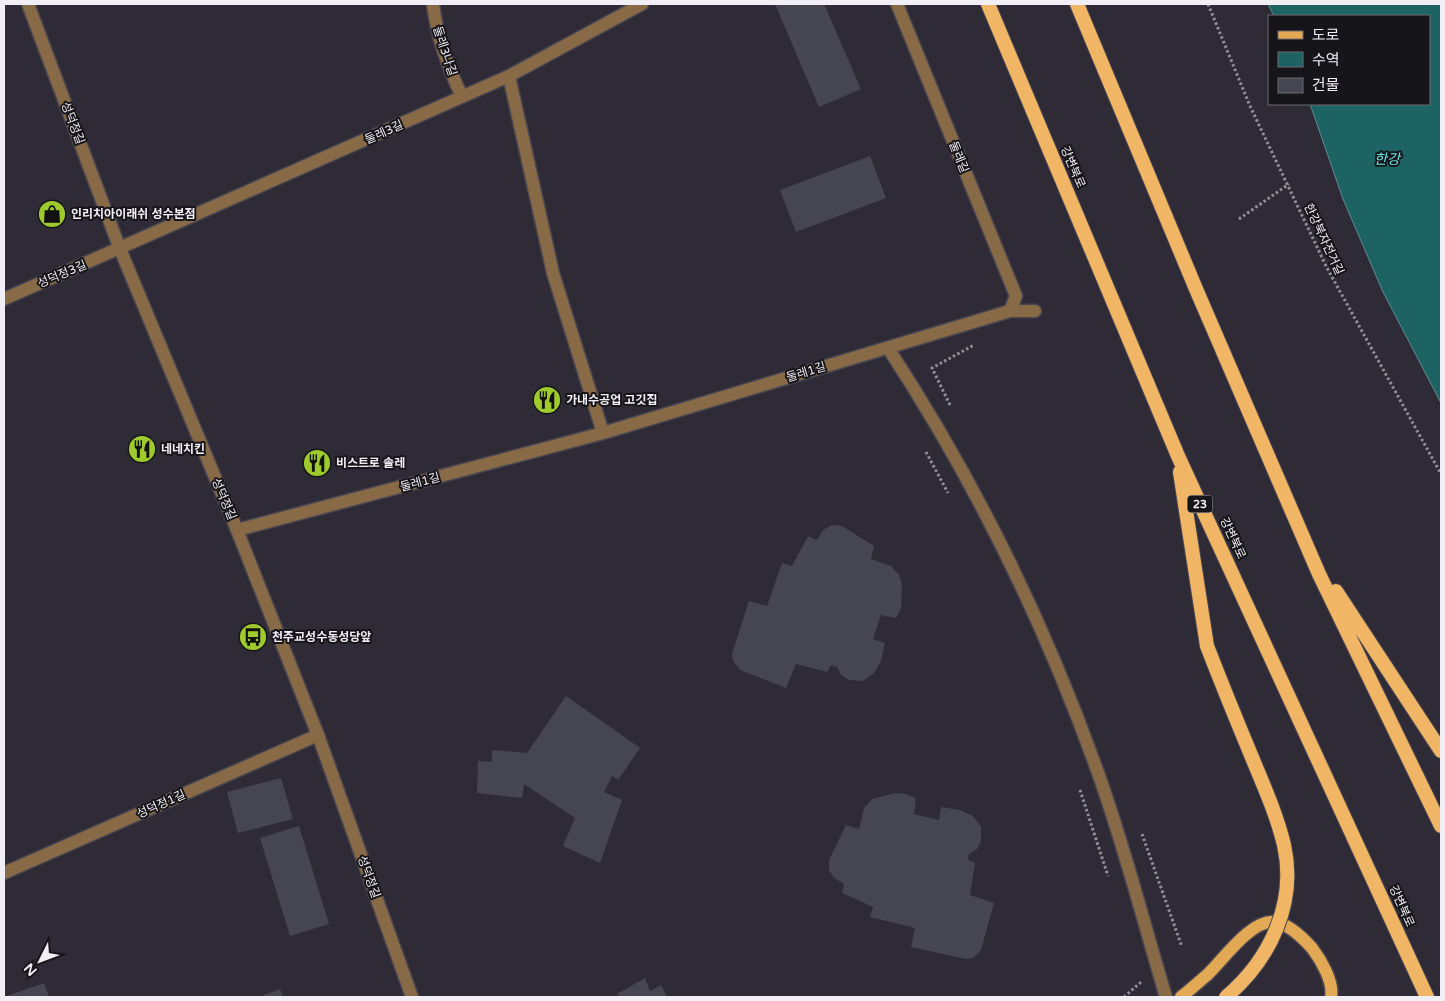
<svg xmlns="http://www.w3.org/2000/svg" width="1445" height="1001" viewBox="0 0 1445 1001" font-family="'Varela Round','Noto Sans KR',sans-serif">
<rect width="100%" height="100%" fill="#2f2b36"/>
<path fill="#1e6363" stroke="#5d8d8f" d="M 1268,4 L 1441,4 L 1441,403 L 1383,292 L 1343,199 L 1310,104 L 1429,104 L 1429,16 L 1274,16 Z"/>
<path fill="#454651" d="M 775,4 L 824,4 L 861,89 L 819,107 Z
M 870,156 L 886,198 L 796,232 L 780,190 Z
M 832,525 L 842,526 L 874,546 L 871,559 L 891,566 L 899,575 L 902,585 L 901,609 L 896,618 L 881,615 L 873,639 L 885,643 L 881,661 L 874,673 L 863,681 L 849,680 L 841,675 L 837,667 L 831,665 L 827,672 L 796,664 L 786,688 L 740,670 L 733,661 L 732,654 L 749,601 L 767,606 L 782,563 L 792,566 L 808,536 L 817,540 L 823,530 Z
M 566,696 L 640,748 L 618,780 L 612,776 L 604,792 L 622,800 L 600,863 L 563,846 L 575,818 L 524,784 L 522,798 L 477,793 L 478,761 L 492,762 L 492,750 L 527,753 Z
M 281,778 L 293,819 L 238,833 L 227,792 Z
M 895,793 L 906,794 L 916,798 L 914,814 L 939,820 L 941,807 L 960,810 L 973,816 L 981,827 L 981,841 L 977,849 L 969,854 L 968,860 L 975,863 L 970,895 L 994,903 L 981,950 L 973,958 L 966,959 L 911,947 L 915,928 L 870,917 L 873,907 L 842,893 L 844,884 L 834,878 L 829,870 L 829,860 L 846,825 L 859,829 L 864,808 L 872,799 Z
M 299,826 L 329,924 L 290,936 L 260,838 Z
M 645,978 L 650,991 L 661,985 L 667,997 L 619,997 L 617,994 Z
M 44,983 L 49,997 L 4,997 Z
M 280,989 L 283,997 L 259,997 Z"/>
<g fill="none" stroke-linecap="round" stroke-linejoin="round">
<defs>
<path id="minor" d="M 433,4 C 437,38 448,66 462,97
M 897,4 L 1016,296 L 1010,311
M 509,76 L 553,273 L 603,433
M 4,299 L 509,76 L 642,4
M 888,348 C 974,479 1044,622 1097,770 C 1124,844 1143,921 1166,997
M 237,530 L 603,433 L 1010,311 L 1035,311
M 4,873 L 318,735"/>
<path id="tertiary" d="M 28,4 L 120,249 L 237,530 L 318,735 L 412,997"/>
<path id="primary" d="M 1181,997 C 1190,990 1199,982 1207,975 C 1223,960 1251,919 1275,922 C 1289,924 1303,938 1312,948 C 1321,960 1334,982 1331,997"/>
<path id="trunk" d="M 988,4 L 1178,456 L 1427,997
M 1077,4 L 1196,289 L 1319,574 L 1441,826
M 1180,472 L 1207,646
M 1336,591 L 1441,751"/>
</defs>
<use href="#minor" stroke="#4a4651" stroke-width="15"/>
<use href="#tertiary" stroke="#4a4651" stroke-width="15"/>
<use href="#primary" stroke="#4a4651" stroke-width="15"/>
<use href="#trunk" stroke="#4a4651" stroke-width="16"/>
<path stroke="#938f98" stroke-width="3" stroke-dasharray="2.5 2.5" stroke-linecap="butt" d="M 1208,4 L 1250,106 L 1327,268 L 1441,474
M 1239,219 L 1289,184
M 950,405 L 932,368 L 974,345
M 926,452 L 948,493
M 1080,790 L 1108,876
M 1142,834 L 1182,947
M 1124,997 L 1141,982"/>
<use href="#minor" stroke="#886b46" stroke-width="12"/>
<use href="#tertiary" stroke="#886b46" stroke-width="12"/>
<use href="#primary" stroke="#e3a854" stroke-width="12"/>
<use href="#trunk" stroke="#f0b665" stroke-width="14"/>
<defs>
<path id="trunk-bridge" d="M 1207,646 C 1221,682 1236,719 1251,755 C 1263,784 1277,815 1284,845 C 1297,903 1270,960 1226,997"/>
</defs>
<use href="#trunk-bridge" stroke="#4a4651" stroke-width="16" stroke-linecap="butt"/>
<use href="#trunk-bridge" stroke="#f0b665" stroke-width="14"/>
</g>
<defs>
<symbol id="shop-disc" viewBox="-11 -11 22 22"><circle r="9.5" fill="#9eca2e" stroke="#161519"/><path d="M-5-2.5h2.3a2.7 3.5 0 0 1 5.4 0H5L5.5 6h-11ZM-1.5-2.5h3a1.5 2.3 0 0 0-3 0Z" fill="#111"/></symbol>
<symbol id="restaurant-disc" viewBox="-11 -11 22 22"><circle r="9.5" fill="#9eca2e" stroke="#161519"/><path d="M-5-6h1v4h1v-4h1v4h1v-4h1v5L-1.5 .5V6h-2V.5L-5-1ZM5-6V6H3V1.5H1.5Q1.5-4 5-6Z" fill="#111"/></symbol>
<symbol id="bus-disc" viewBox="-11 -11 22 22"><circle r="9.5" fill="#9eca2e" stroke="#161519"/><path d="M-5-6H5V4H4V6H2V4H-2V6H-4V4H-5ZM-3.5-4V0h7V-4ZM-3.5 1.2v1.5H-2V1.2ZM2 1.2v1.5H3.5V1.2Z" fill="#111"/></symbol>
</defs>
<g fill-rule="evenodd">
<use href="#shop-disc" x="36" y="198" width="32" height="32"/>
<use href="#restaurant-disc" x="531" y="384" width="32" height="32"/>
<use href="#restaurant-disc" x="126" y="433" width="32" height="32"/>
<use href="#restaurant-disc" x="301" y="447" width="32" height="32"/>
<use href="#bus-disc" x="237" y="621" width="32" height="32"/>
</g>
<g text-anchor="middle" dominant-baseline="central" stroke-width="4" stroke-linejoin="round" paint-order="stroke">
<rect fill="#161519" stroke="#afadb3" stroke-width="1" x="1187.5" y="495.5" width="25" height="17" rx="4"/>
<g font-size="11" font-weight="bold" fill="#f1eef5">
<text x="1200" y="504">23</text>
</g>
<g font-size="12" fill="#f1eef5" stroke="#161519">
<text transform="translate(445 51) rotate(72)">둘레3나길</text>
<text transform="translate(73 123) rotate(69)">성덕정길</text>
<text transform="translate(384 132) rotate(-24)">둘레3길</text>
<text transform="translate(959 157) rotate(68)">둘레길</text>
<text transform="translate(1073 167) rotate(67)">강변북로</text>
<text transform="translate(1324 239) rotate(65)">한강북자전거길</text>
<text transform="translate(62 274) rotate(-23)">성덕정3길</text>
<text transform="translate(806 372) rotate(-17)">둘레1길</text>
<text transform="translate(420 482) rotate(-15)">둘레1길</text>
<text transform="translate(224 499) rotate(67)">성덕정길</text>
<text transform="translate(1233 538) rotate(65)">강변북로</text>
<text transform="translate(161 804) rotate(-24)">성덕정1길</text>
<text transform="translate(369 877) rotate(70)">성덕정길</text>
<text transform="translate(1402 906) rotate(66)">강변북로</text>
</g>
<g font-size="12" font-weight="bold" fill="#f1eef5" stroke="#161519" text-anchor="start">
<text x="71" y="214">인리치아이래쉬 성수본점</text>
<text x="566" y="400">가내수공업 고깃집</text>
<text x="161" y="449">네네치킨</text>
<text x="336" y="463">비스트로 솔레</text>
<text x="272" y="637">천주교성수동성당앞</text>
</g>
<g font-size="14" font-style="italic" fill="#64e6e6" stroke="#161519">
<text x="1387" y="159">한강</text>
</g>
</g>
<rect width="1445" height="1001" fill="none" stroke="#f1eef5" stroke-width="10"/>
<rect x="1268" y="15" width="162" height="90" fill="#161519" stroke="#6e6c71"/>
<rect x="1278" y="31" width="25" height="8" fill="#e3a854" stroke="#6e6c71"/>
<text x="1312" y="40" font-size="15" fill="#f1eef5">도로</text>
<rect x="1278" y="52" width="25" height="15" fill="#1e6363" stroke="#6e6c71"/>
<text x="1312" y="65" font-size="15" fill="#f1eef5">수역</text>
<rect x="1278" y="78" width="25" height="15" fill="#454651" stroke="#6e6c71"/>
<text x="1312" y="90" font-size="15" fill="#f1eef5">건물</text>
<g transform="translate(40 961) rotate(228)" stroke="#161519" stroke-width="4" paint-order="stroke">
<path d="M0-4L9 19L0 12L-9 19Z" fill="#f1eef5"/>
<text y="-8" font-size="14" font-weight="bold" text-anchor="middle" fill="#f1eef5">N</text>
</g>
</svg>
